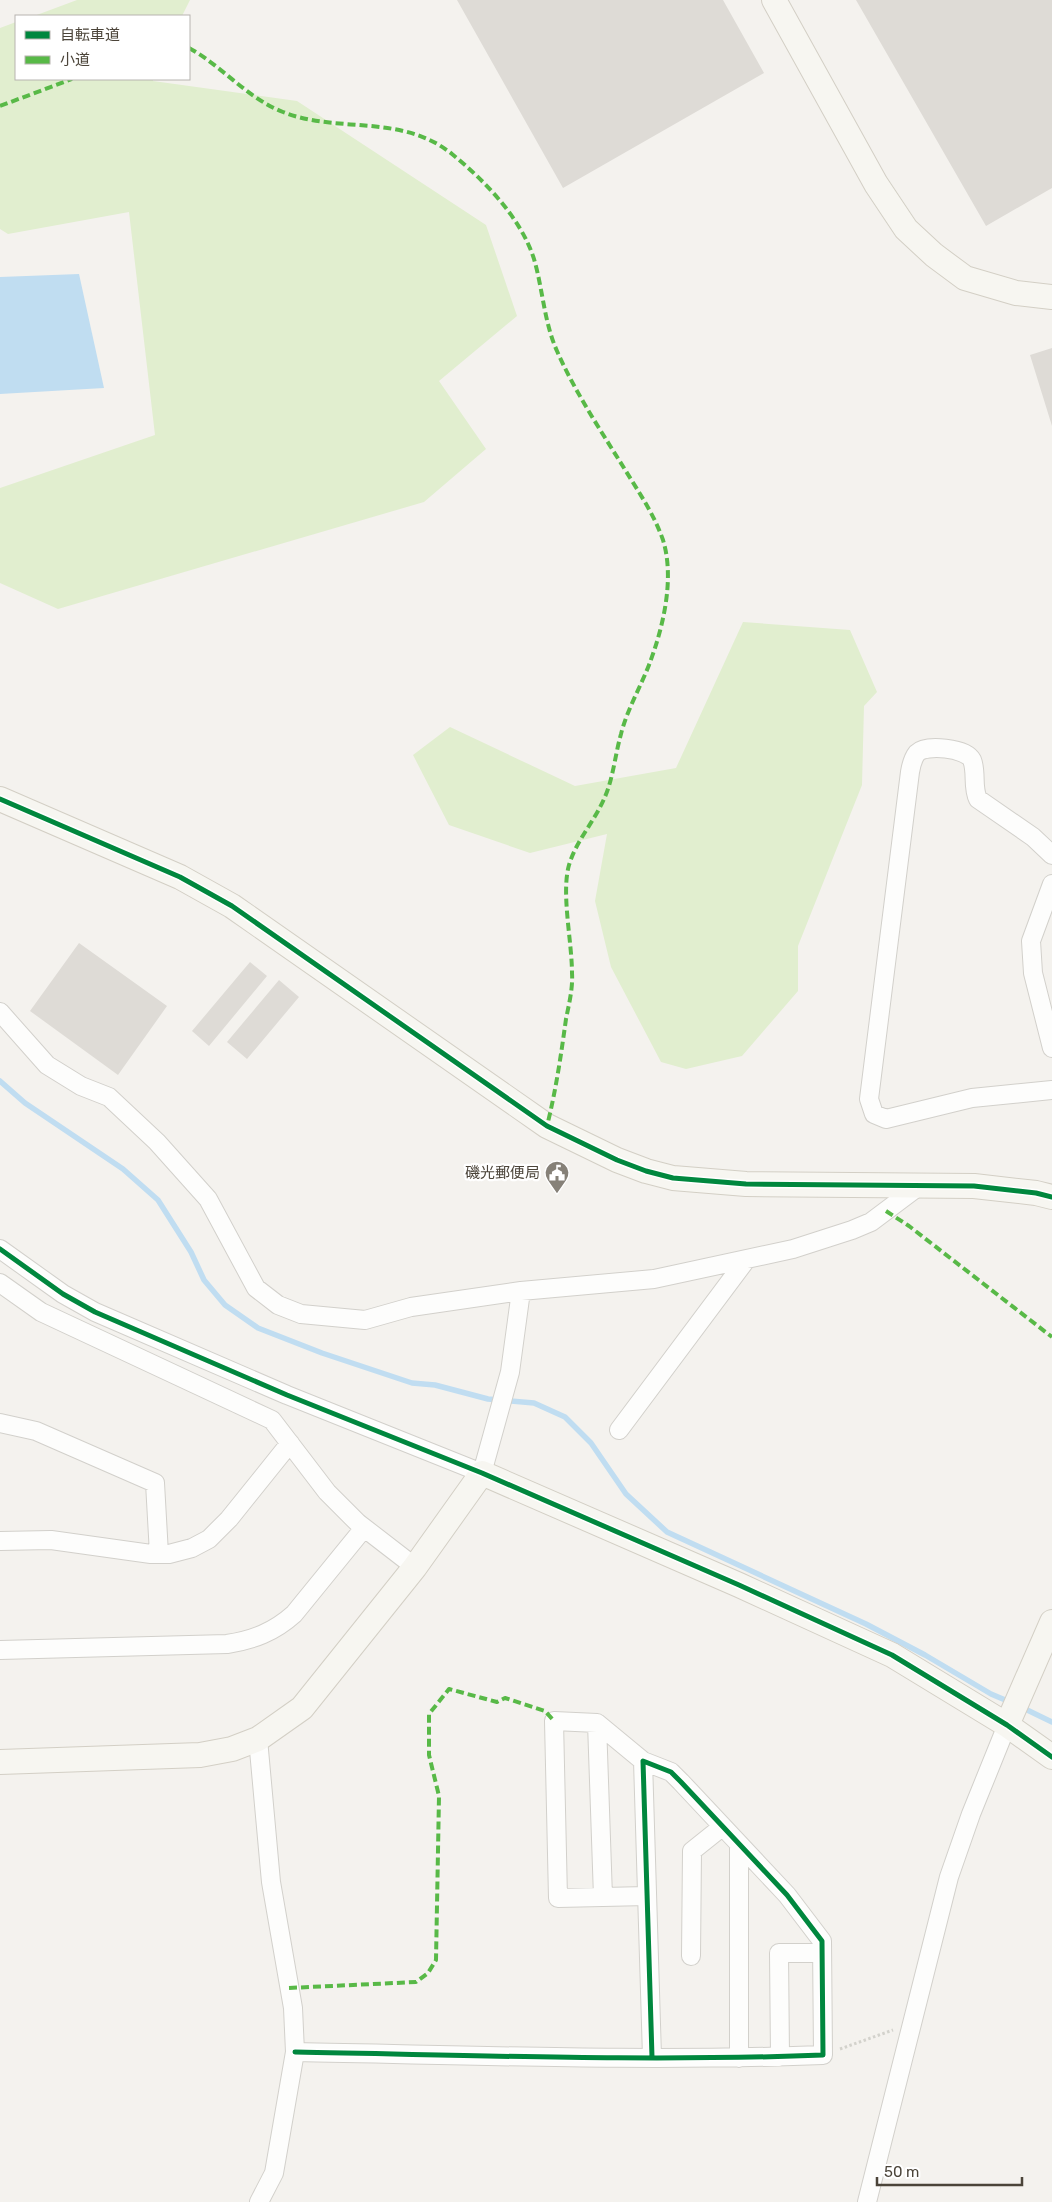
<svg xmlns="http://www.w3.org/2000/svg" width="1052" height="2202" viewBox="0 0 1052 2202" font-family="Rubik,'Noto Sans JP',sans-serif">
<rect width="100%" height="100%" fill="#f4f2ee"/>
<path fill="#e1eecf" d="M 77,0 L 190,0 L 182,16 L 34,16 Z
M 16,22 L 16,79 L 153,79 L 153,81 L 297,101 L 486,225 L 517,316 L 439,381 L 486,449 L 424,502 L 58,609 L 0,583 L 0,488 L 155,435 L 129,212 L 8,234 L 0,229 L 0,28 Z
M 743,622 L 850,630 L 877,692 L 864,706 L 862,785 L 798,946 L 798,991 L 742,1056 L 686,1069 L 661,1062 L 611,967 L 595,901 L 607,834 L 530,853 L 449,825 L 413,755 L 450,727 L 575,786 L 676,768 Z"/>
<path fill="#c0ddf1" d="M 79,274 L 104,388 L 0,394 L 0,277 Z"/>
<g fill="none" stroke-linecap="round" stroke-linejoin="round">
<path stroke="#c0ddf1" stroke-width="5.5" d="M 0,1081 L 25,1103 L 123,1169 L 158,1200 L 191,1252 L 204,1280 L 225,1305 L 258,1328 L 322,1353 L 412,1383 L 435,1385 L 488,1399 L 534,1403 L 565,1417 L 591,1443 L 626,1494 L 667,1532 L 866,1624 L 925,1655 L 991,1694 L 1010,1702
M 1021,1707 L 1052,1722"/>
</g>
<path fill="#dedbd6" d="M 457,0 L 723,0 L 764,73 L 563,188 Z
M 856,0 L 1052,0 L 1052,188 L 986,226 Z
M 1052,348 L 1052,426 L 1030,355 Z
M 79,943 L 167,1006 L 118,1075 L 30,1011 Z
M 250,962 L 267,976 L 209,1046 L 192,1031 Z
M 279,980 L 299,997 L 247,1059 L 227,1042 Z"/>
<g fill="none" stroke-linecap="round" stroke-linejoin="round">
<defs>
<path id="street" d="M 1052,855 L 1033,837 L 978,799 C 972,787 977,772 972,760 C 966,748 926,744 917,753 C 913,758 911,766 910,772 L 869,1099 L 874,1114 L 886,1119 L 972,1098 L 1052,1090
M 1052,884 L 1031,941 L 1033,973 L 1052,1048
M 0,1012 L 47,1065 L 81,1086 L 109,1097 L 157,1142 L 208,1199 L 256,1288 L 278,1305 L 301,1314 L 365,1320 L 411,1307 L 521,1291 L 654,1279 L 793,1249 L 852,1230 L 871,1222 L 919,1186
M 0,1249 L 63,1294 L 95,1312 L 287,1395 L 482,1473 L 510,1372 L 521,1291
M 0,1283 L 41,1312 L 272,1420 L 327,1492 L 358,1523 L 415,1567
M 0,1423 L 36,1431 L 155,1483 L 159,1554
M 619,1430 L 746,1260
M 0,1541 L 51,1540 L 151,1554 L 169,1554 L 192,1548 L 209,1539 L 229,1519 L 290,1443
M 0,1650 L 227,1644 C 253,1640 274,1632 294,1614 L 364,1528
M 597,1723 L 603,1897
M 258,1739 L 271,1882 L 293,2008 L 295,2052 L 274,2173 L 259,2202
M 643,1761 L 597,1723 L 554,1721 L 558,1898 L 647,1896
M 691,1956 L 692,1851 L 722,1827
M 295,2052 C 471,2055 648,2062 823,2055 L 822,1941 L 787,1895 L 681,1782 L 671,1772 L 643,1761 L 652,2057
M 780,2057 L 779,1953 L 822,1953
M 739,2058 L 739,1846
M 867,2202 L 949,1877 L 971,1814 L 1007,1725"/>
<path id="secondary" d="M 774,0 L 876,184 L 906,229 L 934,255 L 965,278 L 1016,293 L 1052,297
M 0,799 L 180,877 L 232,906 L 547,1126 L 617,1160 L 646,1171 L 673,1178 L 746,1184 L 974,1186 L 1036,1193 L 1052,1197
M 1007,1725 L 1052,1622
M 0,1762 L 200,1755 L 232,1749 L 258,1739 L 302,1708 L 415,1567 L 482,1473 L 739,1585 L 892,1655 L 1007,1725 L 1052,1757"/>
</defs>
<use href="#street" stroke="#d2d0cb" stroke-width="20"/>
<use href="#secondary" stroke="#d3cfc5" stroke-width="26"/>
<path stroke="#d3d2cc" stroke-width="3" stroke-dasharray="2.5 2.5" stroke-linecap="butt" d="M 840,2049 L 893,2030"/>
<use href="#street" stroke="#fdfdfc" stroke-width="18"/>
<use href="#secondary" stroke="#f7f6f1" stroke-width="24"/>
<path stroke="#58b947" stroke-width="4" stroke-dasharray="8 4" stroke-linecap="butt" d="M 189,48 C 222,66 247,98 283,112 C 338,134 401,113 452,154 C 485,181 521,218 534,259 C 543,290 544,322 557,351 C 575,392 601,431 624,468 C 638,491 654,514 663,540 C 675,579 663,628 649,665 C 640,688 627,710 621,734 C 615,755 613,780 604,799 C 594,822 576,841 569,865 C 561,893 572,942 572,973 C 573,988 569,1004 566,1019 C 561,1055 556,1090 547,1126
M 0,106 L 72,79
M 886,1211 L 909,1226 L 1052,1337
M 289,1988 L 416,1982 L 428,1973 L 436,1960 L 439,1796 L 429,1755 L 429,1714 L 449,1689 L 497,1702 L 505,1698 L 545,1711 L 554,1721"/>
<defs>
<path id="cycleway" d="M 0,799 L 180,877 L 232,906 L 547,1126 L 617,1160 L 646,1171 L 673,1178 L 746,1184 L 974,1186 L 1036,1193 L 1052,1197
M 0,1249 L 63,1294 L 95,1312 L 287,1395 L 482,1473 L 739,1585 L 892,1655 L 1007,1725 L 1052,1757
M 295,2052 C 471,2055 648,2062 823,2055 L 822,1941 L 787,1895 L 681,1782 L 671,1772 L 643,1761 L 652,2057"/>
</defs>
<use href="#cycleway" stroke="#fff" stroke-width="8"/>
<use href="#cycleway" stroke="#00873e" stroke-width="5"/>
</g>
<defs>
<symbol id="civic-pin" viewBox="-11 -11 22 30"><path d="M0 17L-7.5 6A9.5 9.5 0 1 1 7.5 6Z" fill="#868178" stroke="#fff"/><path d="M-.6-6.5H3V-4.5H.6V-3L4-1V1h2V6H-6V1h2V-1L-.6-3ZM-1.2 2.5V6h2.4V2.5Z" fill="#fff"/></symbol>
</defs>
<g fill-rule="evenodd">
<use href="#civic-pin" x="543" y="1159" width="28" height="38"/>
</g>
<g text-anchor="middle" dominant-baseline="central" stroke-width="4.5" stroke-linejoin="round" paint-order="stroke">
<g font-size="15" fill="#4b4439" stroke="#fff" text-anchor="end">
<text x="540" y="1173">磯光郵便局</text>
</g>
</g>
<rect x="15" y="15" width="175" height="65" fill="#ffffff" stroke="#b7b4b0"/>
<rect x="25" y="31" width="25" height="8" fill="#00873e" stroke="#b7b4b0"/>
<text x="60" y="40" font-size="15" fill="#4b4439">自転車道</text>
<rect x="25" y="56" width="25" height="8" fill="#58b947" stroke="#b7b4b0"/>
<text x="60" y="65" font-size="15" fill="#4b4439">小道</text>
<path d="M877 2177v8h145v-8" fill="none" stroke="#4b4439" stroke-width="2.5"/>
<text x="884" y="2177" font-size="15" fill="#4b4439" stroke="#ffffff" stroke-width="4" paint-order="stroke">50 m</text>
</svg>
